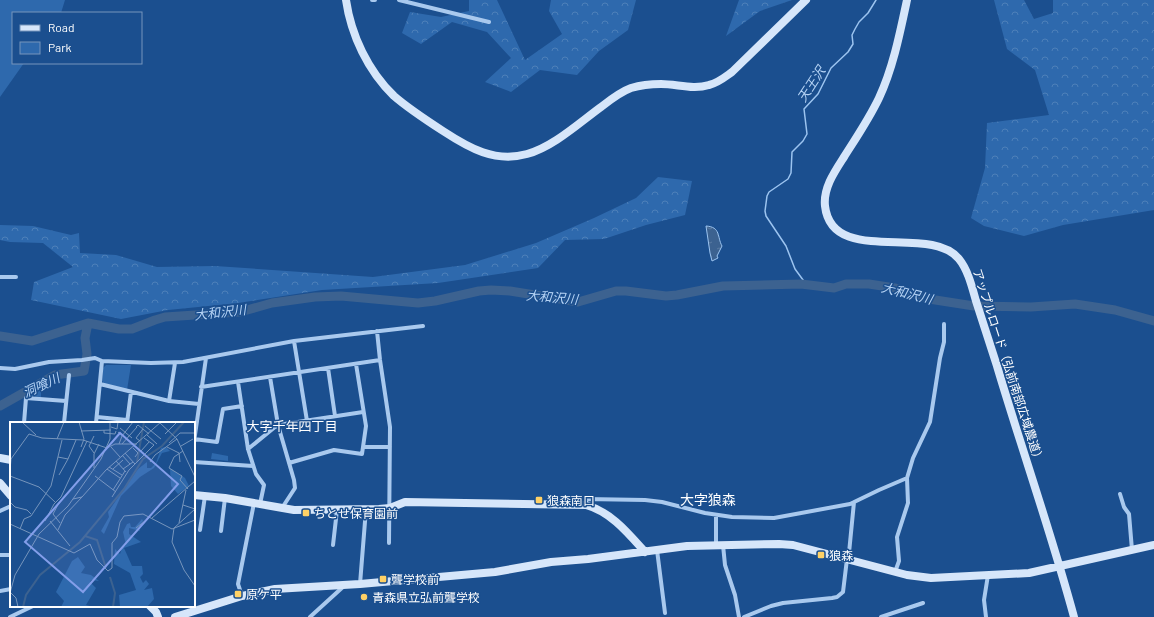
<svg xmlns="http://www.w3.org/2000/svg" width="1154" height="617" viewBox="0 0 1154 617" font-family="Barlow,'Noto Sans JP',sans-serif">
<defs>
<pattern id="forest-crowns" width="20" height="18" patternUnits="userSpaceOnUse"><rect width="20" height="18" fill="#2e69ad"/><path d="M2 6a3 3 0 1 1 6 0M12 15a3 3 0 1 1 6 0" fill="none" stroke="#4d80b9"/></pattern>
<pattern id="water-ripples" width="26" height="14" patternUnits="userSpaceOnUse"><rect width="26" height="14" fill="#3c6290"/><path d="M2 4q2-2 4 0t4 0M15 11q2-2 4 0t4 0" fill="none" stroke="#597aa1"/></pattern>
</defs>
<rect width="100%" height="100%" fill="#1b4f8f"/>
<path fill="url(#forest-crowns)" d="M 469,0 L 497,0 L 525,60 L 562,34 L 549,11 L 551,0 L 636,0 L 628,30 L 599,51 L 577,75 L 540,70 L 511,92 L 485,82 L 511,58 L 487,32 L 452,22 L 421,44 L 402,33 L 410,12 L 441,17 L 469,11 Z
M 739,0 L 792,0 L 760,11 L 726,36 Z
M 994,0 L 1024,0 L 1034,19 L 1053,13 L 1053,0 L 1154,0 L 1154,210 L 1063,225 L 1024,236 L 984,226 L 971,218 L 985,168 L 987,123 L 1049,115 L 1035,70 L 1007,49 Z
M 658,177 L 692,181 L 685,215 L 646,225 L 604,239 L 565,240 L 538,268 L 438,283 L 322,290 L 238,303 L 168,310 L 121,319 L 31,300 L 34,282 L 73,267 L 43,243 L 10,242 L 0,240 L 0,225 L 33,226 L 71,235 L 79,233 L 80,253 L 116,255 L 157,267 L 215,266 L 373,277 L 465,265 L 536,243 L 594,218 L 636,198 Z"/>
<path fill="#2e69ad" d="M 0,0 L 65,0 L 61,13 L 13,13 L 13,63 L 24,63 L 0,97 Z
M 106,365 L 131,365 L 127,390 L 104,384 L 102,381 L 103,368 Z
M 41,384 L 41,397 L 29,396 L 30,390 Z
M 212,453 L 228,456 L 228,461 L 211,459 Z"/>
<path fill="url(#water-ripples)" stroke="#9cc4f0" d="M 706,226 C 721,227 717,237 722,246 L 717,256 L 718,258 L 712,261 L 710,253 Z"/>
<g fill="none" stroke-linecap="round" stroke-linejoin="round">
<path stroke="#9cc4f0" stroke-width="1.5" d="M 806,284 L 795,269 L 786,246 L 766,216 L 765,211 L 767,196 L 769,192 L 788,179 L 791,173 L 792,152 L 803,141 L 807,134 L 804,109 L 818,94 L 831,68 L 848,52 L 853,44 L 852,35 L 855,29 L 859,22 L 868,13 L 876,0"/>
<path stroke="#3c6290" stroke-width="9" d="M 0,336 L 32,341 L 88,323 L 119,329 L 132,329 L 155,320 L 165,317 L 240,312 L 272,303 L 315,297 L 341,296 L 418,303 L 435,301 L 479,291 L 491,290 L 510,291 L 578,302 L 616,291 L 626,291 L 666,296 L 677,295 L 723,286 L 801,284 L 834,288 L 846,284 L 869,284 L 895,288 L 929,299 L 974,306 L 1031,307 L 1075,304 L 1115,310 L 1154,321
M 0,406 L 55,375 L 84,371 L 87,354 L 85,338 L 88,323"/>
<path stroke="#a9c9ee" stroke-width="4" d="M 372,0 L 375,0
M 399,0 L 489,22
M 0,277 L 16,277
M 377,331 L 380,360 L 390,427 L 389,543
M 294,341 L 307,421
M 356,364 L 366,426 L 363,447 L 390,447
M 0,368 L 15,369 L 49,362 L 82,360 L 95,358 L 102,361 L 151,363 L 183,362 L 294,341 L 423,326
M 328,368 L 335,416
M 270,377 L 278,425 L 294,480 L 295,488 L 282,508
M 238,382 L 248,449 L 256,474 L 264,485 L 260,504
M 100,384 L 169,401 L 199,404
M 201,387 L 380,360
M 169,401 L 175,363
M 97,417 L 127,420
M 24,423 L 26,398 L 66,401
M 64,423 L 69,375
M 96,423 L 102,361
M 127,423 L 131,392
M 194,439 L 217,442 L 223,409 L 242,406
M 194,442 L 206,358
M 248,449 L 275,427 L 278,425 L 363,412
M 194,462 L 253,466
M 289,463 L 334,450 L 362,454 L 363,447
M 1120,494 L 1124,507 L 1129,514 L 1132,550
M 586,505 L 586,499 L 645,500 L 662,502 L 705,513 L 732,517 L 774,518 L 850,504 L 879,490 L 907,478
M 0,511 L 11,506
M 200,530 L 205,496
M 221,531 L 225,498
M 333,545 L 337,510
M 716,545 L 716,515
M 723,545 L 725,565 L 735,595 L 739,617
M 657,550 L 665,613
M 0,555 L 11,555
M 895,572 L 899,561 L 897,537 L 908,503 L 907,478 L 913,458 L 930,422 L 940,358 L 944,342 L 944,324
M 360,584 L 366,509
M 0,591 L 11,589
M 242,596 L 238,584 L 254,503
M 10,617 L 33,606
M 310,617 L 344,586
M 744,617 L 771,606 L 783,603 L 832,598 L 837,597 L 843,592 L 847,559 L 849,553 L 854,502
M 881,617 L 923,603
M 986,617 L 984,600 L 988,575"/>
<path stroke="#d6e6fa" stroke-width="8" d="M 346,0 C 351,35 368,71 394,96 C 409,109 426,120 443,131 C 469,148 495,163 527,154 C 553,147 579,123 601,107 C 610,100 620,92 631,88 C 641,85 651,84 661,84 C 677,84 693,90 709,85 C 718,83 725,77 732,72 L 806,0
M 907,0 C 900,33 893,68 879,98 C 869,119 856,138 844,157 C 835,171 823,188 825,206 C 832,267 930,223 959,259 C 968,270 972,287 976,301 C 983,322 990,344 997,366 C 1022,450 1051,532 1074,617
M 0,458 L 11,460
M 0,483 L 11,496
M 194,495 L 225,498 L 294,510 L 379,509 L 390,508 L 405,502 L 586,505 C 611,512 628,533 645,552
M 150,606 L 156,612 L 158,617
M 175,617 L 242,596 L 275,589 L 360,584 L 495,572 L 551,562 L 588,559 L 687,546 L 779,544 L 793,545 L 907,575 L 931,578 L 1029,573 L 1154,545"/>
</g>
<g fill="#ffd166" stroke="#1b4f8f" stroke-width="1.5">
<rect x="535" y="496" width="8" height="8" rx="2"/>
<rect x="302" y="509" width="8" height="8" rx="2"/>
<rect x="817" y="551" width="8" height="8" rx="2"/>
<rect x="379" y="575" width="8" height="8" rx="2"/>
<rect x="234" y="590" width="8" height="8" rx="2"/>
<circle cx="364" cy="597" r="4"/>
</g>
<g text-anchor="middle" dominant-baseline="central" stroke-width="3" stroke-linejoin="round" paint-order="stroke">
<g font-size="12" fill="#fff" stroke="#1b4f8f">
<text transform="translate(1009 366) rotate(72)">アップルロード（弘前南部広域農道）</text>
</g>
<g font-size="12" fill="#fff" stroke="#1b4f8f" text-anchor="start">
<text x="547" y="500">狼森南口</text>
<text x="314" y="513">ちとせ保育園前</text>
<text x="829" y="555">狼森</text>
<text x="391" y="579">聾学校前</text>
<text x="246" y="594">原ケ平</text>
<text x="372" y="597">青森県立弘前聾学校</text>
</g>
<g font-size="13" font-style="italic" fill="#b5d3f5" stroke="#1b4f8f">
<text transform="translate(811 84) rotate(-57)">天王沢</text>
<text transform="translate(907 293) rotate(14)">大和沢川</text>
<text transform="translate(552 297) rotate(5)">大和沢川</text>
<text transform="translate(220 312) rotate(-6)">大和沢川</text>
<text transform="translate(41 385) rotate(-25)">洞喰川</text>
</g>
<g font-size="13" fill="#fff" stroke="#1b4f8f">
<text x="292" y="426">大字千年四丁目</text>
</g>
<g font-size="14" fill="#fff" stroke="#1b4f8f">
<text x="708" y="499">大字狼森</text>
</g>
</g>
<g transform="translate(10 422)">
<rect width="185" height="185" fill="#1b4f8f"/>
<path d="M 156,25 L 160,29 L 152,31 L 144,46 L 130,55 L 111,74 L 94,112 L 91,109 L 99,95 L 98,90 L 128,47 L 137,40 L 137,46 L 141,46 L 146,41 L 151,26 ZM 132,97 L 133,99 L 128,105 L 130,109 L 119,106 L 119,112 L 131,120 L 114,126 L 122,144 L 132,144 L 133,152 L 130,155 L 133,161 L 136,158 L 139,162 L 134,168 L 142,166 L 144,177 L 137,185 L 110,185 L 109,173 L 126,168 L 120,151 L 104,142 L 105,127 L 110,132 L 112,126 L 116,123 L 113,110 L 117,102 L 120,101 L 121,105 L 125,105 ZM 68,135 L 75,145 L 71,151 L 81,153 L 89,159 L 81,158 L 80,160 L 86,166 L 76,183 L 83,185 L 51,185 L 54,179 L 46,170 L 62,139 Z" fill="#2e69ad"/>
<path d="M 160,46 L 175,56 L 179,64 L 168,72 L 161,64 Z" fill="#2e69ad"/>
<path fill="none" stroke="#3c6290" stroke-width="2" d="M 127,40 L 134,0M 75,114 L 87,118 L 96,146M 100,155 L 105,171 L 103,185M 13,185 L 16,173 L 30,153 L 70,120 L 114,67 L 133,37 L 152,24 L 174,0"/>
<path fill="none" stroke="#7695bc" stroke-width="1" d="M 12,0 L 26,13M 69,0 L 74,17 L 71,25M 149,0 L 167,17 L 185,55M 135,4 L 151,17M 101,5 L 107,7 L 108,0M 126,5 L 128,3 L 139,12M 110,6 L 122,16M 94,8 L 94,11 L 105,12 L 106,9M 71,9 L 101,8M 108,10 L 118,18M 155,12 L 167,0M 137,13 L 147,22M 47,17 L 54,0M 130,19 L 126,16 L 133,7M 159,21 L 170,11 L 185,11M 109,22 L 112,14 L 123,0M 112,22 L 127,5M 171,24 L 183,17M 101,25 L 110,35M 157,25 L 169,31 L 170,40M 123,26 L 128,31 L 125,35M 173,29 L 164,35 L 159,46 L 172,54 L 170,58 L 178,67M 84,31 L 79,24 L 84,14M 115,31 L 125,42M 133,31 L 131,29 L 139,20M 112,33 L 120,42M 48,35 L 58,37 L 49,53M 58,37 L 66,18M 106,39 L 116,50M 140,40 L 145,33 L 167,17M 99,45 L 112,53M 84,46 L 84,32 L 89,22M 97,47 L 110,56M 103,47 L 113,38M 113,47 L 123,40M 0,49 L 1,37 L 19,12 L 32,16 L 73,18 L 97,26 L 105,22 L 127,22M 0,54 L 29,65 L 45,80M 85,54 L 106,70M 103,68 L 115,49M 102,75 L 119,48 L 144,23 L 134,16M 63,77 L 72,75 L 96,48 L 151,0M 0,80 L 5,85 L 17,88 L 21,92M 49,81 L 43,92 L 50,101M 173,83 L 185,87M 185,87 L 164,106 L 162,120 L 174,148 L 185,164M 142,96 L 185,59M 35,99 L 44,82 L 51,75 L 77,19M 40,99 L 60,124M 169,101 L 176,68M 0,102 L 64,131 L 80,122 L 87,138 L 98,149 L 102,146 L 102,121 L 107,115 L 110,100 L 114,94 L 133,92 L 162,107 L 185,98M 126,106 L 140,95M 10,107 L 14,97 L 21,94 L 41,64 L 52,18M 48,108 L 55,93 L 72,75M 0,171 L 5,153 L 29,112 L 58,84 L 91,37 L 100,17 L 100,0M 1,171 L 6,176 L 8,185"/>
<path fill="#839eea" fill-opacity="0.15" stroke="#839eea" stroke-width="2" d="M 110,11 L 168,62 L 73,170 L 15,120 Z"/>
<rect width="185" height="185" fill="none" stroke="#fff" stroke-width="2"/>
</g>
<rect x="12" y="12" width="130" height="52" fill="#1b4f8f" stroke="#7695bc"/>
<rect x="20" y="25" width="20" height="6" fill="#d6e6fa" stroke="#7695bc"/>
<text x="48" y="32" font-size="12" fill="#ffffff">Road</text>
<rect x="20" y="42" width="20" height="12" fill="#2e69ad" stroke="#7695bc"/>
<text x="48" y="52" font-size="12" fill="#ffffff">Park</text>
</svg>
